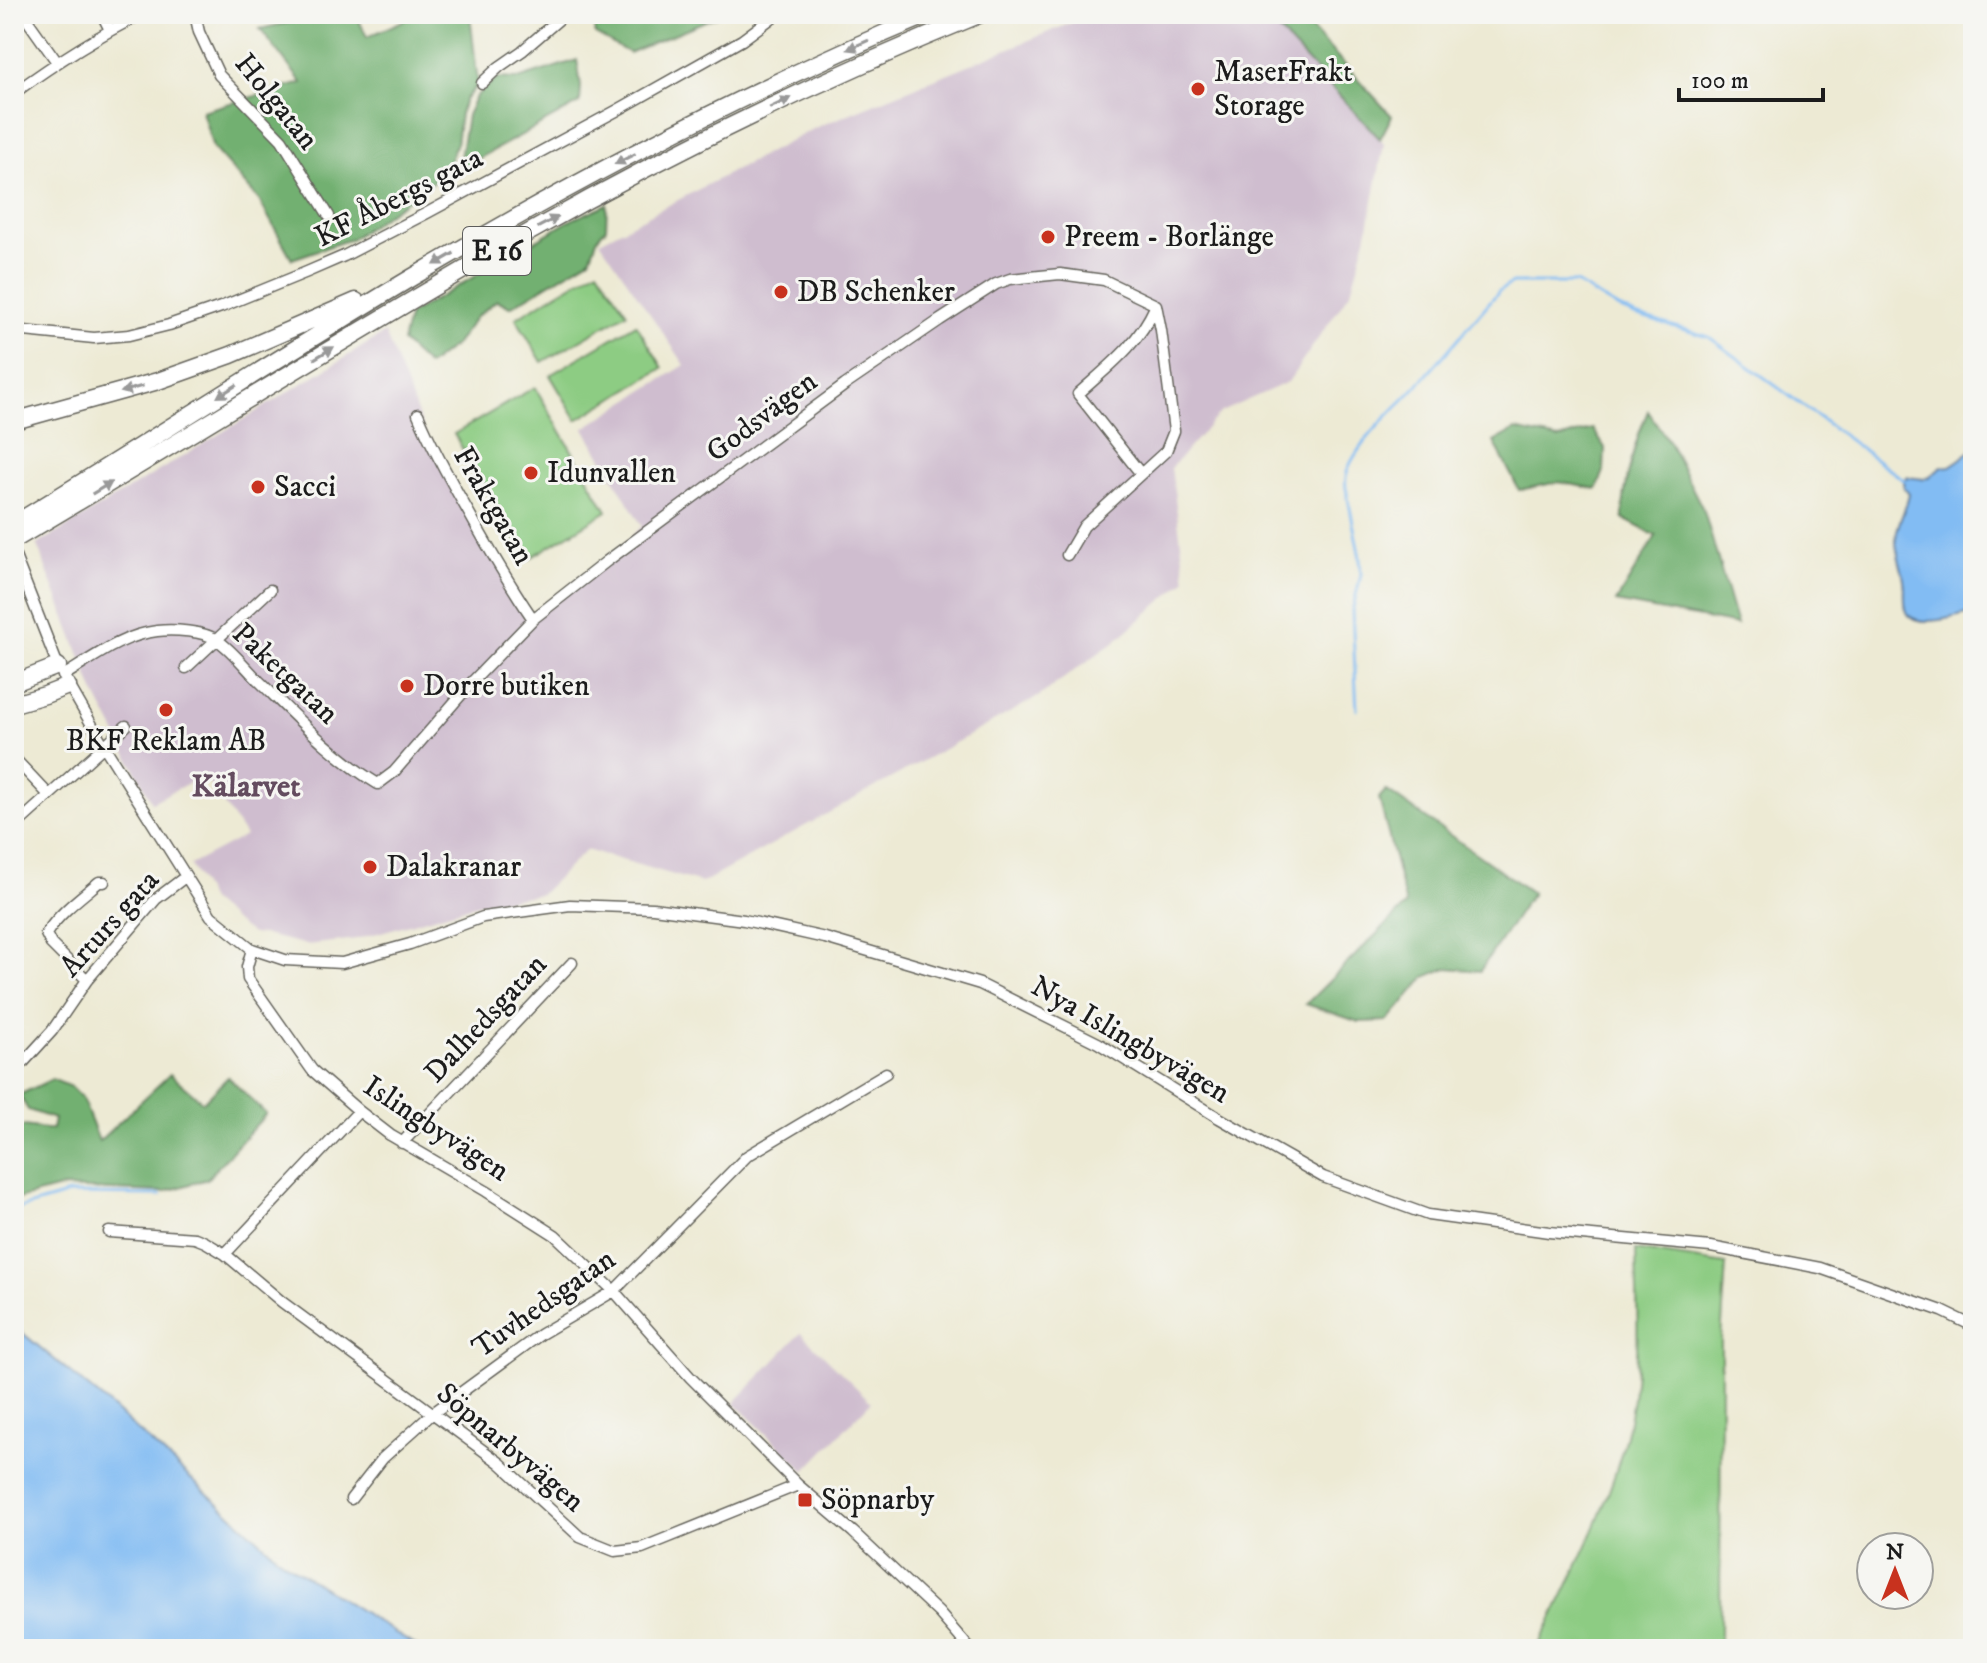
<svg xmlns="http://www.w3.org/2000/svg" width="1987" height="1663" viewBox="0 0 1987 1663" font-family="'IM FELL DW Pica',serif">
<rect width="100%" height="100%" fill="#f6f6f2"/>
<filter id="ink" filterUnits="userSpaceOnUse"><feTurbulence type="fractalNoise" baseFrequency=".0125" numOctaves="2"/><feDisplacementMap in="SourceGraphic" scale="16" xChannelSelector="R" yChannelSelector="G"/><feConvolveMatrix kernelMatrix="1 2 1 2 8 2 1 2 1" color-interpolation-filters="sRGB"/></filter>
<filter id="wash" filterUnits="userSpaceOnUse"><feTurbulence type="fractalNoise" baseFrequency=".006" numOctaves="4" result="noise"/><feDisplacementMap in="SourceGraphic" scale="32" xChannelSelector="R" yChannelSelector="G"/><feGaussianBlur stdDeviation="1.8" result="paint"/><feColorMatrix in="noise" values="0 0 0 0 0 0 0 0 0 0 0 0 0 0 0 0 0 1.4 0 .05"/><feComposite in="paint" operator="in"/></filter>
<g filter="url(#wash)">
<rect width="100%" height="100%" fill="#edead4"/>
<path fill="#cfbdcf" d="M 1093,14 L 1262,14 L 1384,144 L 1366,238 L 1351,291 L 1288,382 L 1221,412 L 1171,468 L 1186,580 L 1114,642 L 1038,697 L 702,883 L 586,850 L 541,894 L 482,903 L 357,939 L 307,945 L 265,935 L 252,934 L 236,923 L 211,902 L 190,865 L 245,836 L 204,775 L 152,802 L 94,691 L 37,545 L 385,333 L 429,442 L 532,618 L 607,561 L 642,526 L 584,428 L 685,365 L 600,241 L 817,127 Z
M 801,1333 L 871,1402 L 805,1471 L 734,1403 Z"/>
<path fill="#8dcc83" stroke="#547450" stroke-width="2" d="M 598,269 L 627,313 L 542,362 L 516,318 Z
M 636,324 L 663,368 L 577,420 L 550,375 Z
M 535,387 L 607,511 L 527,560 L 454,434 Z
M 1636,1250 L 1726,1264 L 1721,1340 L 1720,1649 L 1537,1649 C 1572,1577 1616,1495 1630,1416 C 1641,1361 1637,1306 1636,1250 Z"/>
<path fill="#72b071" stroke="#476646" stroke-width="2" d="M 328,14 L 356,14 L 367,37 L 407,19 L 408,14 L 470,14 L 478,84 L 465,100 L 460,114 L 456,144 L 450,160 L 442,173 L 429,185 L 351,239 L 292,259 L 259,200 L 213,148 L 202,111 L 302,83 L 260,29 Z
M 605,14 L 722,14 L 629,53 L 595,34 L 594,21 Z
M 1263,14 L 1298,14 L 1392,116 L 1380,139 Z
M 577,60 L 581,86 L 580,103 L 458,170 L 467,115 L 476,96 L 497,78 L 518,79 Z
M 607,204 L 606,228 L 598,237 L 590,259 L 510,307 L 497,300 L 475,318 L 456,344 L 428,366 L 402,342 L 409,315 L 569,221 Z
M 1648,411 L 1669,442 L 1704,511 L 1737,625 L 1616,602 L 1656,536 L 1623,519 C 1622,490 1636,437 1648,411 Z
M 1593,429 L 1605,448 L 1604,471 L 1597,489 L 1558,482 L 1519,490 L 1494,442 L 1515,430 L 1559,439 Z
M 1386,790 L 1532,893 L 1480,971 L 1447,968 L 1425,977 L 1388,1021 L 1359,1022 L 1306,1004 L 1406,905 L 1379,798 Z
M 170,1074 L 203,1102 L 228,1077 L 266,1114 L 207,1179 L 164,1192 L 60,1188 L 14,1200 L 14,1126 C 28,1124 37,1130 52,1129 L 54,1119 L 28,1110 L 19,1095 L 52,1079 L 71,1087 L 82,1098 L 99,1141 Z"/>
<path fill="#82bcf3" stroke="#4f6c88" stroke-width="2" d="M 1973,449 L 1973,612 C 1959,616 1915,630 1907,612 C 1903,603 1906,591 1904,581 C 1902,564 1893,548 1897,531 C 1900,518 1907,507 1909,494 L 1904,488 L 1904,480 L 1907,477 L 1924,479 L 1929,477 L 1942,467 L 1950,466 L 1959,460 Z
M 14,1326 L 106,1402 L 281,1560 L 420,1649 L 14,1649 Z"/>
<g fill="none" stroke-linecap="round" stroke-linejoin="round">
<path stroke="#82bcf3" stroke-width="3" d="M 1357,710 L 1352,611 L 1361,575 L 1360,558 L 1346,488 C 1344,475 1349,465 1356,454 C 1373,428 1397,408 1418,385 C 1445,354 1472,323 1499,291 L 1512,283 L 1576,283 L 1616,307 L 1635,315 L 1709,337 L 1904,480
M 14,1210 L 69,1194 L 161,1195"/>
</g>
</g>
<g filter="url(#ink)">
<g fill="none" stroke-linecap="round" stroke-linejoin="round">
<defs>
<path id="minor" d="M 23,14 L 57,62
M 102,14 L 110,30
M 195,14 L 199,32 L 219,75 L 282,140 L 329,216
M 482,83 L 499,67 L 522,51 L 565,14
M 14,93 C 55,63 97,36 142,14
M 14,330 L 94,338 L 129,335 L 169,325 L 221,307 L 307,272 L 344,256 L 427,213 L 616,111 L 742,40 L 777,14
M 418,414 C 432,448 450,480 469,513 C 489,549 509,584 533,619
M 1141,474 L 1078,394 C 1108,367 1138,345 1155,307
M 14,554 L 58,666 L 104,746 L 211,916 L 252,949 L 285,960 L 342,963 L 410,944 L 483,917 L 570,905 L 653,908 L 744,920 L 825,938 L 980,984 L 1098,1043 L 1219,1118 L 1323,1177 L 1428,1215 L 1549,1232 L 1711,1247 L 1820,1268 L 1942,1311 L 1973,1326
M 1067,555 L 1084,526 L 1166,451 L 1174,431 L 1161,330 L 1156,305
M 186,668 L 270,590
M 63,676 C 93,658 122,635 157,631 C 173,629 204,631 217,640 C 230,648 246,668 257,679 C 295,716 333,757 378,784 L 394,772 L 473,681 L 533,619 L 607,561 L 845,385 L 940,320 L 996,284 L 1010,279 L 1060,274 L 1104,280 L 1156,305
M 14,758 L 49,795
M 14,827 L 126,726
M 252,949 L 247,967 L 248,979 L 312,1070 L 359,1111 L 390,1135 L 486,1191 L 555,1235 L 614,1291 L 690,1377 L 798,1485 L 853,1532 L 939,1613 L 970,1649
M 87,980 L 51,944 L 46,934 C 59,913 81,897 99,882 L 104,882
M 14,1080 L 20,1066 L 52,1031 L 87,980 L 156,899 L 185,877
M 359,1111 L 225,1254 L 282,1302 L 500,1463 L 580,1537 L 615,1551 L 642,1548 L 798,1485
M 402,1143 L 572,963
M 109,1232 L 195,1238 L 205,1242 L 225,1254
M 351,1499 L 383,1458 L 433,1413 L 541,1334 L 614,1291 L 747,1156 L 886,1073"/>
<path id="highway" d="M 14,421 L 158,381 L 231,355 L 356,301
M 14,524 C 147,443 277,358 411,278 C 578,179 751,88 930,14
M 14,540 C 186,439 354,331 528,233 C 674,150 826,77 981,14
M 14,683 L 58,666
M 14,704 L 45,695 L 68,686"/>
</defs>
<use href="#minor" stroke="#65645c" stroke-width="13"/>
<use href="#highway" stroke="#65645c" stroke-width="19"/>
<use href="#minor" stroke="#fff" stroke-width="10"/>
<use href="#highway" stroke="#fff" stroke-width="16"/>
</g>
<defs><path id="oneway-solid" d="M-6-.8H1V-3.2L6.5 0L1 3.2V.8H-6Z" transform="scale(2)"/></defs>
<g fill="#999">
<use href="#oneway-solid" transform="translate(858 45) rotate(156)"/>
<use href="#oneway-solid" transform="translate(780 103) rotate(-26)"/>
<use href="#oneway-solid" transform="translate(625 159) rotate(153)"/>
<use href="#oneway-solid" transform="translate(548 222) rotate(-28)"/>
<use href="#oneway-solid" transform="translate(444 259) rotate(150)"/>
<use href="#oneway-solid" transform="translate(324 353) rotate(-31)"/>
<use href="#oneway-solid" transform="translate(132 389) rotate(164)"/>
<use href="#oneway-solid" transform="translate(227 391) rotate(148)"/>
<use href="#oneway-solid" transform="translate(102 488) rotate(-31)"/>
</g>
</g>
<g fill="#c8321e" stroke="#f6f6f2" stroke-width="3">
<circle cx="1198" cy="89" r="8"/>
<circle cx="1048" cy="237" r="8"/>
<circle cx="781" cy="292" r="8"/>
<circle cx="531" cy="473" r="8"/>
<circle cx="258" cy="487" r="8"/>
<circle cx="407" cy="686" r="8"/>
<circle cx="166" cy="710" r="8"/>
<circle cx="370" cy="867" r="8"/>
<rect x="797" y="1492" width="16" height="16" rx="4"/>
</g>
<g text-anchor="middle" dominant-baseline="central" stroke-width="6" stroke-linejoin="round" paint-order="stroke">
<rect fill="#f6f6f2" stroke="#5d5d5c" stroke-width="2" x="463" y="227" width="68" height="48" rx="6"/>
<g font-size="28" font-weight="bold" fill="#1c1c1c">
<text x="497" y="251">E 16</text>
</g>
<g font-size="30" fill="#1c1c1c" stroke="#f6f6f2" text-anchor="start">
<text x="1214" y="72">MaserFrakt<tspan x="1214" dy="34">Storage</tspan></text>
<text x="1064" y="237">Preem - Borlänge</text>
<text x="797" y="292">DB Schenker</text>
<text x="547" y="473">Idunvallen</text>
<text x="274" y="487">Sacci</text>
<text x="423" y="686">Dorre butiken</text>
<text x="166" y="741" text-anchor="middle">BKF Reklam AB</text>
<text x="386" y="867">Dalakranar</text>
<text x="821" y="1500">Söpnarby</text>
</g>
<g font-size="30" fill="#1c1c1c" stroke="#f6f6f2">
<text transform="translate(276 102) rotate(51)">Holgatan</text>
<text transform="translate(399 198) rotate(-27)">KF Åbergs gata</text>
<text transform="translate(762 417) rotate(-37)">Godsvägen</text>
<text transform="translate(493 506) rotate(60)">Fraktgatan</text>
<text transform="translate(285 674) rotate(43)">Paketgatan</text>
<text transform="translate(110 924) rotate(-48)">Arturs gata</text>
<text transform="translate(486 1019) rotate(-47)">Dalhedsgatan</text>
<text transform="translate(1130 1040) rotate(30)">Nya Islingbyvägen</text>
<text transform="translate(436 1129) rotate(33)">Islingbyvägen</text>
<text transform="translate(544 1304) rotate(-35)">Tuvhedsgatan</text>
<text transform="translate(510 1448) rotate(40)">Söpnarbyvägen</text>
</g>
<g font-size="32" font-weight="bold" fill="#644c5f" stroke="#f6f6f2">
<text x="246" y="787">Kälarvet</text>
</g>
</g>
<rect width="1987" height="1663" fill="none" stroke="#f6f6f2" stroke-width="48"/>
<g transform="translate(1895 1571)"><circle r="38" fill="#f6f6f2" stroke="#9f9f9c" stroke-width="2"/>
<path d="M0-6L14 30L0 20L-14 30Z" fill="#c8321e"/>
<text y="-12" font-size="22" font-weight="bold" text-anchor="middle" fill="#1c1c1c">N</text>
</g>
<path d="M1679 88v12h144v-12" fill="none" stroke="#1c1c1c" stroke-width="4"/>
<text x="1691" y="88" font-size="24" fill="#1c1c1c" stroke="#f6f6f2" stroke-width="6" paint-order="stroke">100 m</text>
</svg>
